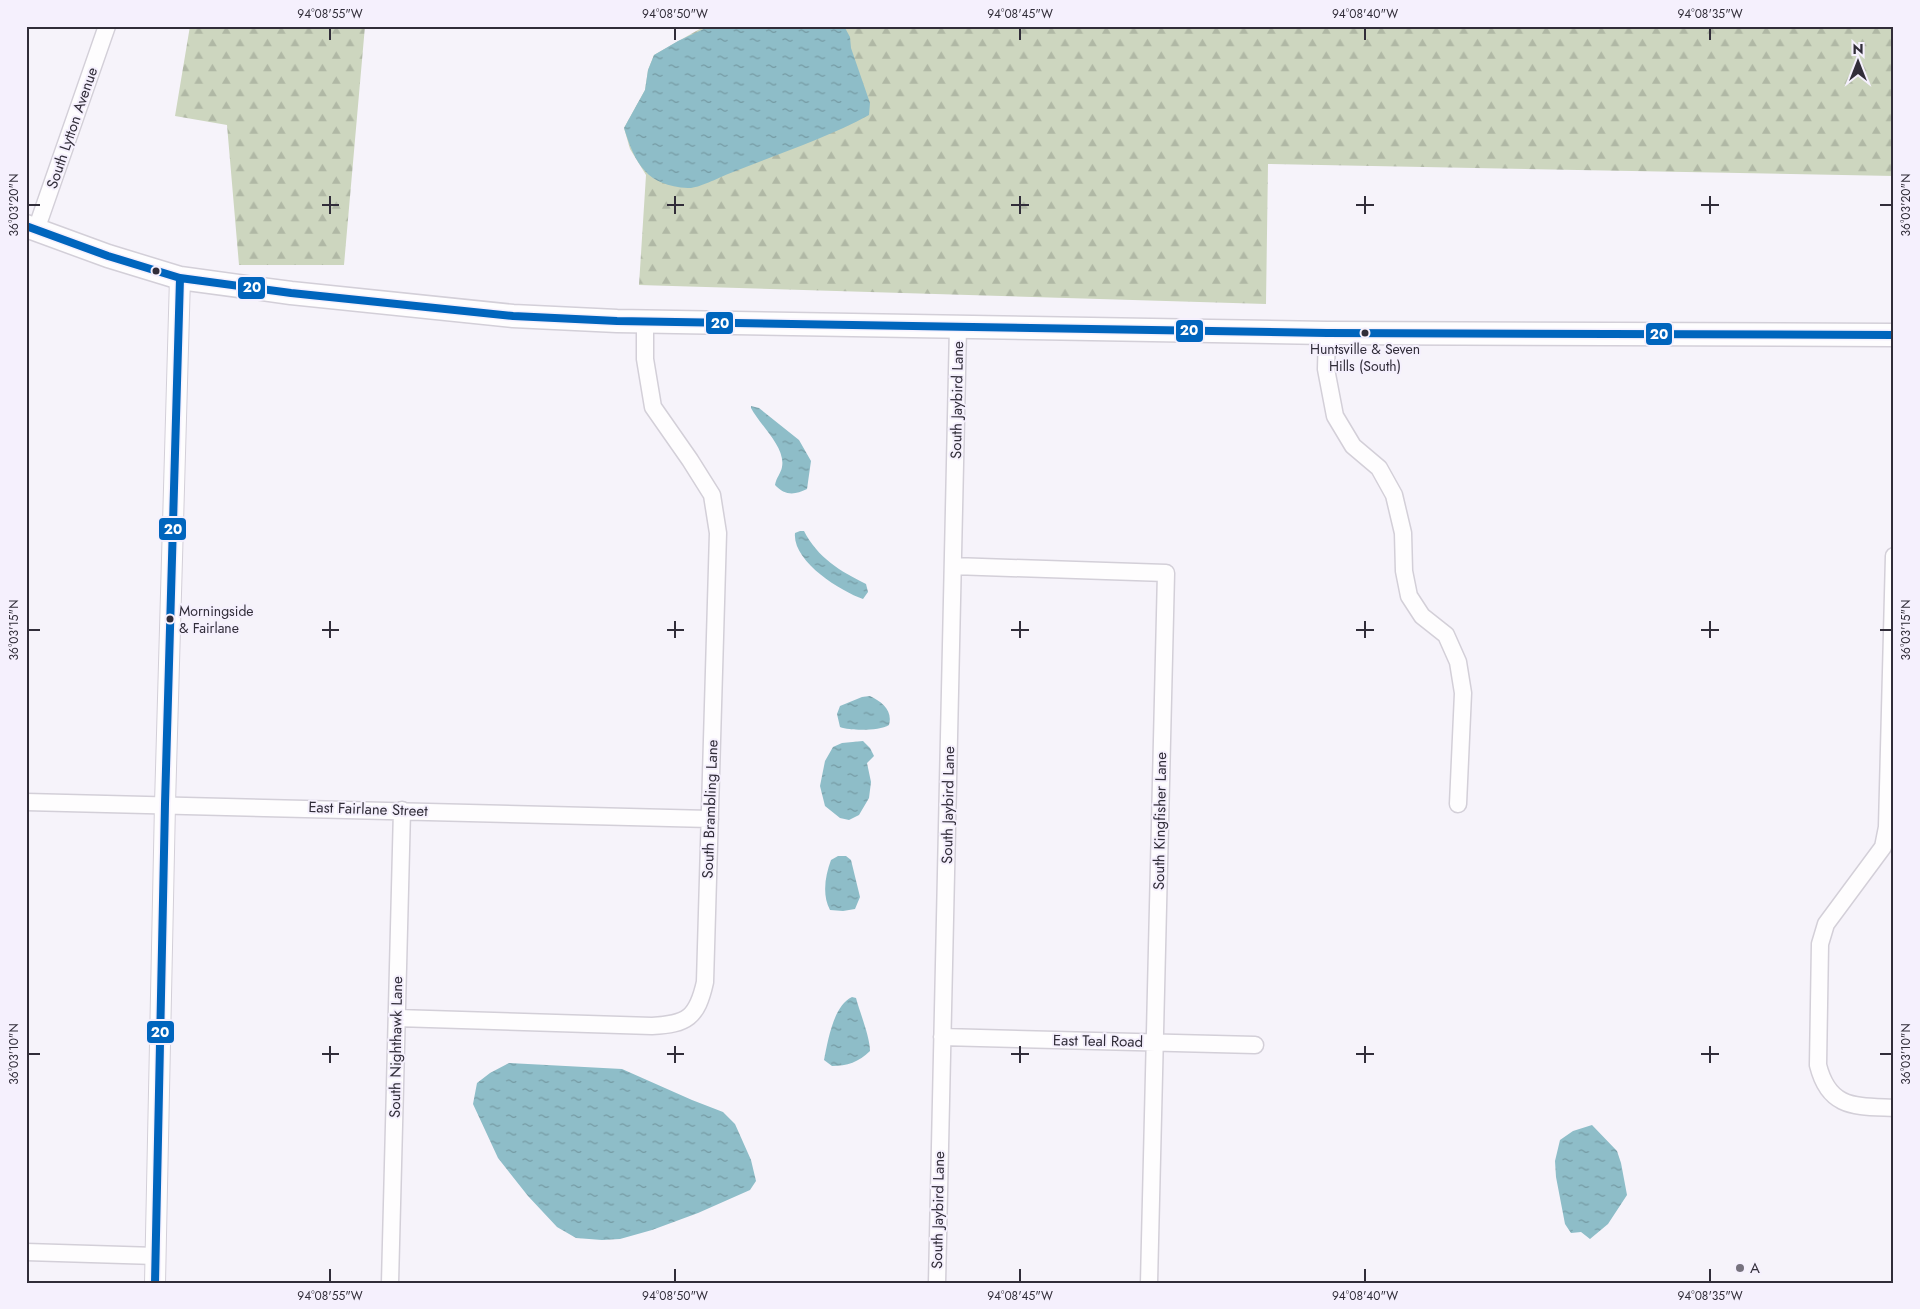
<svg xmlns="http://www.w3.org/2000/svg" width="1920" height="1309" viewBox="0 0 1920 1309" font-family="Jost,sans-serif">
<defs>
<pattern id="forest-firs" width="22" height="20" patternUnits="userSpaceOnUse" patternTransform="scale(1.25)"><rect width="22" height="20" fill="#cdd6bf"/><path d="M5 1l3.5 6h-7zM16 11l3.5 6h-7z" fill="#b0b8a5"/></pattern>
<pattern id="water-ripples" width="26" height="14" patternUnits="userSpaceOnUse" patternTransform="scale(1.25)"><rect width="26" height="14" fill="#8ebdc8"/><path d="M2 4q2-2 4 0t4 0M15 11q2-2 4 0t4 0" fill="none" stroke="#759aa3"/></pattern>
</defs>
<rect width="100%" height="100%" fill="#f6f3fa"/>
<path fill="url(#forest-firs)" d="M 190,26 L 365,26 L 344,265 L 239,265 L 227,125 L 175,116 Z
M 705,26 L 1894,26 L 1894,176 L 1268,164 L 1266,304 L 639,285 L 646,175 L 630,149 L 624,128 L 645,90 L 648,70 L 654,55 Z"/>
<path fill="url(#water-ripples)" d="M 710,26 L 844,26 L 850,37 L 851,48 L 870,103 L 869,115 C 825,139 775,155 728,174 C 718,178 697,189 688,188 C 647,186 635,164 624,128 L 645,90 L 648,70 L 654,55 L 678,41 Z
M 751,406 L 759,408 L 799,440 L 811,461 L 807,489 C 795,495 785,496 775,485 C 776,478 781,473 782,467 C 786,447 759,424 751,408 Z
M 800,531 L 804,531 C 818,558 840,571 866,584 L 868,592 L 863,599 C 840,591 792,561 795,533 Z
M 870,696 C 882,702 893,710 889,725 C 879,731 851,731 840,727 L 837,714 L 840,706 L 862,697 Z
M 863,741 L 870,748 L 874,756 L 867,763 L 871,782 L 869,798 L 859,815 L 849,820 L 840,818 L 825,806 L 820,786 L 825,761 L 833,747 L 842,743 Z
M 838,856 L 846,856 L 851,860 L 860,897 L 855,909 L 843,911 L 830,910 C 822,895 825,876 831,860 Z
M 852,997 L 856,998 C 860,1013 870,1037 870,1051 C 859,1062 847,1066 832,1066 L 824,1060 C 828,1041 833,1006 852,997 Z
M 509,1063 L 622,1069 L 692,1100 L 723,1112 L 735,1124 L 751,1160 L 756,1181 L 750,1190 L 698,1213 L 652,1230 L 620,1239 L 602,1240 L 576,1238 L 557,1227 L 528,1196 L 498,1158 L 473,1104 L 477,1083 L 490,1073 Z
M 1592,1125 L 1617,1151 L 1621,1163 L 1627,1195 L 1608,1224 L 1590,1239 L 1581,1232 L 1571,1233 L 1565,1224 L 1556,1177 L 1555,1161 L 1560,1140 L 1573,1131 Z"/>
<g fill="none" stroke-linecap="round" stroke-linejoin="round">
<defs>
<path id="minor" d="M 36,230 L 107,26
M 1327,333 L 1326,369 L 1335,416 L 1353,446 L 1379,468 L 1394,495 L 1403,533 L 1404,571 L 1409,596 L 1422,616 L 1446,635 L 1458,662 L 1463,693 L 1458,804
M 1894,556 L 1887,827 L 1883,847 L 1826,924 L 1820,944 L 1818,1065 C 1829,1109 1855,1106 1894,1108
M 953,566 L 1166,573 L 1149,1283
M 26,802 L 710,819
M 397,1018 L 652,1026 C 687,1024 697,1018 705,982 L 718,533 L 712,495 L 690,460 L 653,407 L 645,359 L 645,322
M 942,1037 L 1255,1045
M 26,1252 L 156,1256
M 390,1283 L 402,810
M 937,1283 L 958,327"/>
<path id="tertiary" d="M 155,1283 L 165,804 L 180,278"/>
<path id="secondary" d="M 26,226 L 108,256 L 180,278 L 291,293 L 513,316 L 617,321 L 1327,333 L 1894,335"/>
</defs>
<use href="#minor" stroke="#d3cfd8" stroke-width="19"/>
<use href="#tertiary" stroke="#d3cfd8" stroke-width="22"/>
<use href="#secondary" stroke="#d3cfd8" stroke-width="25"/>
<use href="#minor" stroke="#fefdfe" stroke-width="16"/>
<use href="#tertiary" stroke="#fefdfe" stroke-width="20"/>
<use href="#secondary" stroke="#fefdfe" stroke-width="22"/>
<defs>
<path id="bus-1" d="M 26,226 L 108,256 L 180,278 L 291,293 L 513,316 L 617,321 L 1327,333 L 1894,335
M 155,1283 L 165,804 L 180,278"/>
</defs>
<use href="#bus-1" stroke="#f5f0fd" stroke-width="11"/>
<use href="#bus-1" stroke="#0065bd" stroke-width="8"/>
</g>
<path fill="none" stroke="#312d39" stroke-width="2" d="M 330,28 L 330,40M 675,28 L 675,40M 1020,28 L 1020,40M 1365,28 L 1365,40M 1710,28 L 1710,40M 330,196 L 330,214M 675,196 L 675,214M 1020,196 L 1020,214M 1365,196 L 1365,214M 1710,196 L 1710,214M 28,205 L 40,205M 322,205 L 339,205M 667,205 L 684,205M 1011,205 L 1029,205M 1356,205 L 1374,205M 1701,205 L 1719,205M 1880,205 L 1892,205M 330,621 L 330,638M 675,621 L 675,638M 1020,621 L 1020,638M 1365,621 L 1365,638M 1710,621 L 1710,638M 28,630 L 40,630M 322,630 L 339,630M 667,630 L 684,630M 1011,630 L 1029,630M 1356,630 L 1374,630M 1701,630 L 1719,630M 1880,630 L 1892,630M 330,1046 L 330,1063M 675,1046 L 675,1063M 1020,1046 L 1020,1063M 1365,1046 L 1365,1063M 1710,1046 L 1710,1063M 28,1054 L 40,1054M 322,1054 L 339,1054M 667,1054 L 684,1054M 1011,1054 L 1029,1054M 1356,1054 L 1374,1054M 1701,1054 L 1719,1054M 1880,1054 L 1892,1054M 330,1269 L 330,1282M 675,1269 L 675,1282M 1020,1269 L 1020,1282M 1365,1269 L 1365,1282M 1710,1269 L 1710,1282"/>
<g fill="#312d39" stroke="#f5f0fd" stroke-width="2">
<circle cx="156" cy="271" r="4.5"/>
<circle cx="1365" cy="333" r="4.5"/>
<circle cx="170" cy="619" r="4.5"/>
</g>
<circle fill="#76727d" stroke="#f5f0fd" stroke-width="2" cx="1740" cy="1268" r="5"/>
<g text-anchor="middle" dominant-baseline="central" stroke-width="4" stroke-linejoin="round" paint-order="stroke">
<g font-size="14" fill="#312d39" stroke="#f5f0fd">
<text x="1365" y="349">Huntsville &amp; Seven<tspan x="1365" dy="17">Hills (South)</tspan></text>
<text x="179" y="611" text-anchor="start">Morningside<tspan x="179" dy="17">&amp; Fairlane</tspan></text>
</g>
<g font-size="15" fill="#312d39" stroke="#f5f0fd">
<text transform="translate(72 128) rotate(-71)">South Lytton Avenue</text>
<text transform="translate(957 400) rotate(-89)">South Jaybird Lane</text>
<text transform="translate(948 805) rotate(-89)">South Jaybird Lane</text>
<text transform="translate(368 809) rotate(2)">East Fairlane Street</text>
<text transform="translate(710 809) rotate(-88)">South Brambling Lane</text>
<text transform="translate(1160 821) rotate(-89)">South Kingfisher Lane</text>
<text transform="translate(1098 1041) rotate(1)">East Teal Road</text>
<text transform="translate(396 1047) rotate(-89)">South Nighthawk Lane</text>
<text transform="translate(938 1210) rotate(-89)">South Jaybird Lane</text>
</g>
<g font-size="15" fill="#312d39" stroke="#f5f0fd" text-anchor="start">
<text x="1750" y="1268">A</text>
</g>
</g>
<g stroke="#f5f0fd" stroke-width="2">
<rect x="237" y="276" width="29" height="24" rx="5" fill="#0065bd"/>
<rect x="705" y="311" width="29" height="24" rx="5" fill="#0065bd"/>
<rect x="1175" y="319" width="29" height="24" rx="5" fill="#0065bd"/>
<rect x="1645" y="322" width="28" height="24" rx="5" fill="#0065bd"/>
<rect x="158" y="517" width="29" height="24" rx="5" fill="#0065bd"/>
<rect x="146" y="1020" width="29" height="24" rx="5" fill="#0065bd"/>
</g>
<g font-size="14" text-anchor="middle" font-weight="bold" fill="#fff">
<text x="252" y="292">20</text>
<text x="720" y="328">20</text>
<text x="1189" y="335">20</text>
<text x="1659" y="339">20</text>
<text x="173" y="534">20</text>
<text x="160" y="1037">20</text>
</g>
<rect width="1920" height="1309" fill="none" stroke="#f5f0fd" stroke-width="55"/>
<g transform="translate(1858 62)" stroke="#f5f0fd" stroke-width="4" paint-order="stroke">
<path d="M0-4L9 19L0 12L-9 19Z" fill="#312d39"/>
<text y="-8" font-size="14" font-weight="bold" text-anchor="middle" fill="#312d39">N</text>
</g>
<rect x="28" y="28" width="1864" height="1254" fill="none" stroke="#312d39" stroke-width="2"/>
<g font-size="12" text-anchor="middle" fill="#312d39">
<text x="330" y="18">94°08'55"W</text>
<text x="675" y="18">94°08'50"W</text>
<text x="1020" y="18">94°08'45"W</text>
<text x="1365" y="18">94°08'40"W</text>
<text x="1710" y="18">94°08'35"W</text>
<text transform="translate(14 205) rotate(-90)" y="4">36°03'20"N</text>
<text transform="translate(1906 205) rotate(-90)" y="4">36°03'20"N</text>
<text transform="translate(14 630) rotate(-90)" y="4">36°03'15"N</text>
<text transform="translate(1906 630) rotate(-90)" y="4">36°03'15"N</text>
<text transform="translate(14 1054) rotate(-90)" y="4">36°03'10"N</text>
<text transform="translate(1906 1054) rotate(-90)" y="4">36°03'10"N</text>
<text x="330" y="1300">94°08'55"W</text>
<text x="675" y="1300">94°08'50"W</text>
<text x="1020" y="1300">94°08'45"W</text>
<text x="1365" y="1300">94°08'40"W</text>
<text x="1710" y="1300">94°08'35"W</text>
</g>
</svg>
